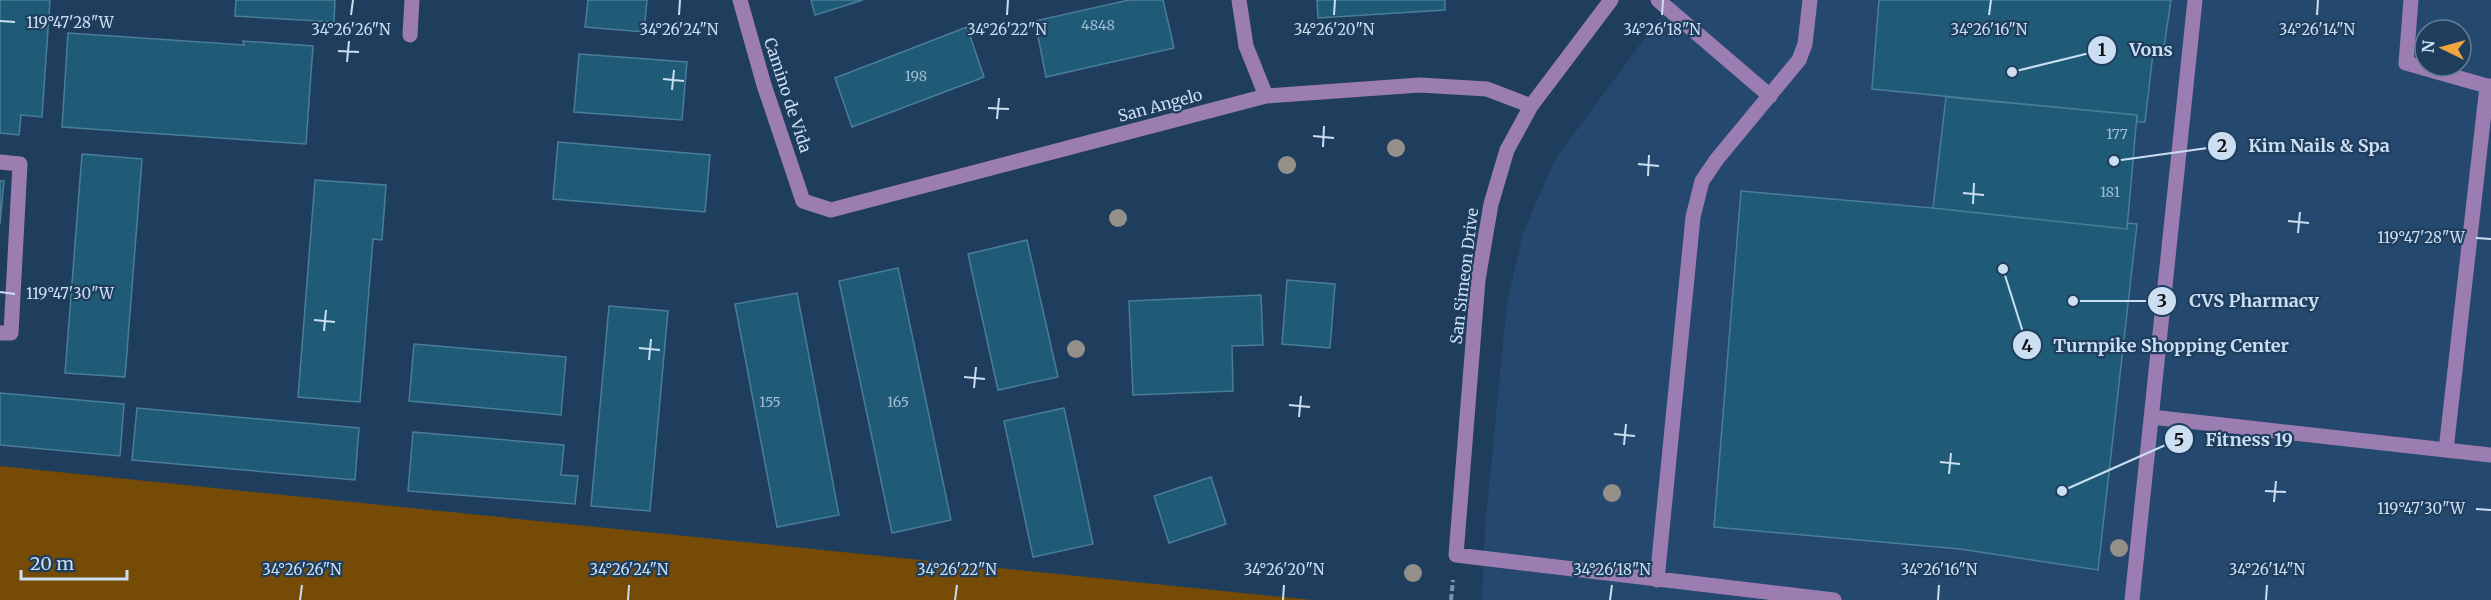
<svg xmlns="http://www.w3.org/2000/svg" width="2491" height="600" viewBox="0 0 2491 600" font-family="Merriweather,serif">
<rect width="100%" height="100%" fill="#1f3e5e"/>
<path fill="#25496e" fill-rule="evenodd" d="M 1673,0 L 2491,0 L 2491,600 L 1482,600 L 1485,528 L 1507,304 L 1523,233 L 1556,158 ZM 2425,30 L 2461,30 L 2461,66 L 2425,66 Z"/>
<path fill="#764b05" d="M 0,466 L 1312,600 L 0,600 Z"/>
<path fill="#1f5b76" stroke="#4a7d97" stroke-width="1.5" d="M 0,0 L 50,0 L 42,117 L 21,115 L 19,135 L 0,133 Z
M 236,0 L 335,0 L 334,22 L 235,16 Z
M 588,0 L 647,0 L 644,32 L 585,27 Z
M 811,0 L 863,0 L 815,15 Z
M 1129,0 L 1163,0 L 1174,48 L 1046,77 L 1035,21 Z
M 1317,0 L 1445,0 L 1445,10 L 1318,18 Z
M 1879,0 L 2171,0 L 2163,54 L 2153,53 L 2145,122 L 2137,122 L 2137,115 L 1872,89 Z
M 967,27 L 984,77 L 852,127 L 835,78 Z
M 68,33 L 244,45 L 243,41 L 313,46 L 306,144 L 62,127 Z
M 579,54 L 687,62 L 682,120 L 574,112 Z
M 1946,97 L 2137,115 L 2127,229 L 1933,208 Z
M 558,142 L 710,155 L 705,212 L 553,199 Z
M 82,154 L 142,159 L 125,377 L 65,373 Z
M 315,180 L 386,185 L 382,240 L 373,239 L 360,402 L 298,397 Z
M 0,181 L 4,181 L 0,224 Z
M 1741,191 L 1933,208 L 2127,229 L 2127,223 L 2137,224 L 2098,570 L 1960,549 L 1714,527 Z
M 1027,240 L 1058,377 L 998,390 L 968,254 Z
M 898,268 L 951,520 L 892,533 L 839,281 Z
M 1287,280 L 1335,284 L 1330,348 L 1282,344 Z
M 797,293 L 839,515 L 777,527 L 735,304 Z
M 1261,295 L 1263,345 L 1232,346 L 1233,391 L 1133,395 L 1129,301 Z
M 609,306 L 668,311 L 650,511 L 591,506 Z
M 414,344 L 566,357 L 561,415 L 409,401 Z
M 0,393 L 124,404 L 120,456 L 0,445 Z
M 137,408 L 359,428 L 355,480 L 132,460 Z
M 1064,408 L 1093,544 L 1033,557 L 1004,421 Z
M 413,432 L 564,445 L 561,475 L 578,476 L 575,504 L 408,491 Z
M 1211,477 L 1226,524 L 1169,543 L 1154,496 Z"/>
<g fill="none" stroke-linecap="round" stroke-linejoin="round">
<path stroke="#7a93ac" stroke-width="4" stroke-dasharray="6 3" stroke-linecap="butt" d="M 1451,600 L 1453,580"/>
<path stroke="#9c7db1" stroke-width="15" d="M 740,0 L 764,85 L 803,201 L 831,210 L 1266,96 L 1420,85 L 1487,89 L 1531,106
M 1239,0 L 1246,46 L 1266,96
M 1611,0 L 1531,106 L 1507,150 L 1491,204 L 1478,280 L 1456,555 L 1834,600
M 1658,0 L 1770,96
M 2411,0 L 2406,63 L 2487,86
M 410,35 L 412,0
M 0,162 L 20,164 L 11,333 L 0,333
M 2151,417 L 2446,450 L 2487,86 L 2491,86
M 2446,450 L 2491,455
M 1657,580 L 1693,217 L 1702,181 L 1717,159 L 1799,60 L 1805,44 L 1810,0
M 2132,600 L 2195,0"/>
</g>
<g fill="#949089">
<circle cx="1396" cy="148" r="9"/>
<circle cx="1287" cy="165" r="9"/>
<circle cx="1118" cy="218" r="9"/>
<circle cx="1076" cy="349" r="9"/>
<circle cx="1612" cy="493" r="9"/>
<circle cx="2119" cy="548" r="9"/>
<circle cx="1413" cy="573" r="9"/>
</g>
<path fill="none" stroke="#cbdef2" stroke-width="2" d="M 351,15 L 353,0M 679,15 L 680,0M 1007,15 L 1008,0M 1334,15 L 1335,0M 1662,15 L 1663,0M 1989,15 L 1991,0M 2317,15 L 2318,0M 0,21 L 15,22M 338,51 L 359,52M 347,62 L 349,41M 663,79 L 684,81M 672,90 L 674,70M 988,108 L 1009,109M 997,119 L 999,98M 1313,136 L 1334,138M 1323,147 L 1324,126M 1638,164 L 1659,166M 1648,176 L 1649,155M 1963,193 L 1984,195M 1973,204 L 1974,183M 2288,221 L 2309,223M 2298,233 L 2300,212M 2476,238 L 2491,239M 0,292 L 15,294M 314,320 L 335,322M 324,331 L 326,310M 639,348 L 660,350M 649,360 L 651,339M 964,377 L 985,379M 974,388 L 976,367M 1289,405 L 1310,407M 1299,417 L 1301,396M 1614,434 L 1635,436M 1624,445 L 1626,424M 1940,462 L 1960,464M 1949,474 L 1951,453M 2265,491 L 2286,492M 2274,502 L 2276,481M 2476,509 L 2491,510M 300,600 L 302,585M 628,600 L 629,585M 955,600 L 957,585M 1283,600 L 1284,585M 1610,600 L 1612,585M 1938,600 L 1939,585M 2266,600 L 2267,585"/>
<g text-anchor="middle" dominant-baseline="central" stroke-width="4.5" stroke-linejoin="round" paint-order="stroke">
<g font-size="14" fill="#a0bdd3">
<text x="1098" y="25">4848</text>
<text x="916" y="76">198</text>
<text x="2117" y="134">177</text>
<text x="2110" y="192">181</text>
<text x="770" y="402">155</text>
<text x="898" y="402">165</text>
</g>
<g font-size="16" fill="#cbdef2" stroke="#1f3e5e">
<text transform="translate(788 95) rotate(72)">Camino de Vida</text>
<text transform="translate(1160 105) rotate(-15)">San Angelo</text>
<text transform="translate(1464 276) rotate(-83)">San Simeon Drive</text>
</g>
</g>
<g font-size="15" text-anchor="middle" fill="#cbdef2" stroke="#1f3e5e" stroke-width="4.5" stroke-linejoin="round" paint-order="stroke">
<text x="70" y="28">119°47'28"W</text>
<text x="1334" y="35">34°26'20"N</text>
<text x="351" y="35">34°26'26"N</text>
<text x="679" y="35">34°26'24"N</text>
<text x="1007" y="35">34°26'22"N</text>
<text x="1662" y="35">34°26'18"N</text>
<text x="1989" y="35">34°26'16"N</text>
<text x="2317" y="35">34°26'14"N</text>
<text x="2421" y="243">119°47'28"W</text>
<text x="70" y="299">119°47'30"W</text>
<text x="2421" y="514">119°47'30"W</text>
<text x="302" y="575">34°26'26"N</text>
<text x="629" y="575">34°26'24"N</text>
<text x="957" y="575">34°26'22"N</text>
<text x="1284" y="575">34°26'20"N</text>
<text x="1612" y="575">34°26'18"N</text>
<text x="1939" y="575">34°26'16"N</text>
<text x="2267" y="575">34°26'14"N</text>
</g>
<path fill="none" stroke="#cbdef2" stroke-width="2" d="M2012 72L2102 50M2114 161L2222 146M2073 301L2162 301M2003 269L2027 345M2062 491L2179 439"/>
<g fill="#cbdef2" stroke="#1f3e5e" stroke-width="2">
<circle cx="2012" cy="72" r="6"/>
<circle cx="2114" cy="161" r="6"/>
<circle cx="2073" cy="301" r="6"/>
<circle cx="2003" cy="269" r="6"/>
<circle cx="2062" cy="491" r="6"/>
<circle cx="2102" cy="50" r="15"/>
<circle cx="2222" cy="146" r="15"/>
<circle cx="2162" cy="301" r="15"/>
<circle cx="2027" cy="345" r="15"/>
<circle cx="2179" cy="439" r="15"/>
</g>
<g font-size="18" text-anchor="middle" font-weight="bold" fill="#111">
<text x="2102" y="56">1</text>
<text x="2222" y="152">2</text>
<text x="2162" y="307">3</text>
<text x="2027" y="352">4</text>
<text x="2179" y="446">5</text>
</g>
<g font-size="18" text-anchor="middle" font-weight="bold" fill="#cbdef2" stroke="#1f3e5e" stroke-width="4.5" stroke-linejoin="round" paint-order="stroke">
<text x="2151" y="56">Vons</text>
<text x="2319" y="152">Kim Nails &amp; Spa</text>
<text x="2254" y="307">CVS Pharmacy</text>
<text x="2171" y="352">Turnpike Shopping Center</text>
<text x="2249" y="446">Fitness 19</text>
</g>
<g transform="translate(2443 48) rotate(275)"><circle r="28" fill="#1f3e5e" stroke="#647e99" stroke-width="1.5"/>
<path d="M0-4.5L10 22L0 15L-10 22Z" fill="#f0a63f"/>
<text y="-9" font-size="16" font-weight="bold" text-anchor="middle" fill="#cbdef2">N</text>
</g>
<path d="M21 570v9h106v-9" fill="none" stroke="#cbdef2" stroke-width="3"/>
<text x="30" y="570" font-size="18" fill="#cbdef2" stroke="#1f3e5e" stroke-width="4.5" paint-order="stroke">20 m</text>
</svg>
